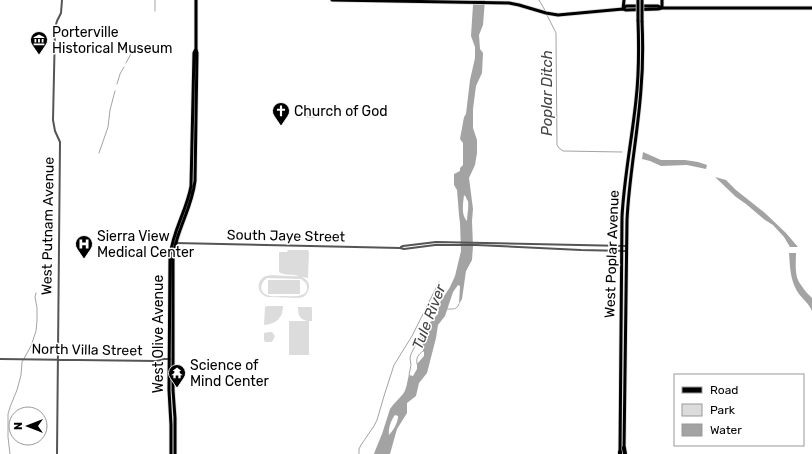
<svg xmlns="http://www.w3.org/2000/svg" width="812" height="454" viewBox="0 0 812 454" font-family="Rubik,sans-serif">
<rect width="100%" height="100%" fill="#fff"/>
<path fill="#dcdcdc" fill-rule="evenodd" d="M 307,108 L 316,108 L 315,118 L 307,118 Z
M 288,250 L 308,250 L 309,252 L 308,278 L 302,277 C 306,279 309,282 309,286 C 309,290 307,295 303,297 C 298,299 276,297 268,297 C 257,295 255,280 266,276 C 272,274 291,277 299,276 C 293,274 285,276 279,272 L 279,252 L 287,252 ZM 267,278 L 301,279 L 306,283 C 312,299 292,296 282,296 C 278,296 271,297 267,295 C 258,292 261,282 267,278 Z
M 268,280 L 300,280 L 300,294 L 268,294 Z
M 267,306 L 283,306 C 283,318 276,324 264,325 L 265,307 Z
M 298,307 L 311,307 L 312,308 L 312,321 L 309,321 L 309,355 L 289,355 L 289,321 L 307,321 C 299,319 298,314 298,307 Z
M 269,332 L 272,332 L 275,336 L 272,342 L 265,342 L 264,340 L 264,333 Z"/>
<path fill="#a3a3a3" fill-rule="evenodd" d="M 474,0 L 485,0 L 483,25 L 479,35 L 480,49 L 483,53 L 482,73 L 476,86 L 473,109 L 473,128 L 477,140 L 477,153 L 475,165 L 469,178 L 473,209 L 472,221 L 473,246 L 472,260 L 466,271 L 462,299 L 459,304 L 460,286 L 458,285 L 453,292 L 445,316 L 438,325 L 436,338 L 427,373 L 419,383 L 416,396 L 407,403 L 407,413 L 397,429 L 390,454 L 374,454 L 375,451 L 382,434 L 390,409 C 394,403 399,399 403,394 C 407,389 407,381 409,375 L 413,376 L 417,369 L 417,364 L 424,356 L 424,352 L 423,351 L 422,338 L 421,336 L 425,328 L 438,314 L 439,304 L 450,287 L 455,276 L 461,251 L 460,223 L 459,215 L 457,190 L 454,185 L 454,174 L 460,171 L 460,168 L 463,165 L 463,143 L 460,139 L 464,117 L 466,114 L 470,80 L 475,58 L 475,47 L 471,36 L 473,5 ZM 464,195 L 466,197 L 467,200 L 468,201 C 469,208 467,215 467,221 C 461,215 463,204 464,195 ZM 395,415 L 398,416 C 398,423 393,431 389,435 C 388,429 391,420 395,415 Z
M 643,152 L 661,160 L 685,160 L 698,162 L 707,165 L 706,169 L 687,165 L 661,166 L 650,161 L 642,159 Z
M 715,177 L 726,180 L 736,190 L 765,213 L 786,233 L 798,247 L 790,247 L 784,237 L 773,225 L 765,220 L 746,204 L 736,197 Z
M 789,253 L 796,253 C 796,264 794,276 801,285 C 804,290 808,294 812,298 L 812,311 C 809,303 801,298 797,291 C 790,279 790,266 789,253 Z"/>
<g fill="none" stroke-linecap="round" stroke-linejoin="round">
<path stroke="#a3a3a3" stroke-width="1" d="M 539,0 L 546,12
M 155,11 L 155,0
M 547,15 L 556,33 L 556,38 L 557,145 L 559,148 L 563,151 L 622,152
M 126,63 L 132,52
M 117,84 L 120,74 L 124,67
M 99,153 L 108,127 L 110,110 L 115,91
M 447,309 C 453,309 457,310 459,304
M 417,364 C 416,357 418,355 423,351
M 409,375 L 411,365 L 410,358 L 411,354 L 418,340 L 421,336
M 10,454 L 8,437 L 8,414 L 10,407 L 17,390 L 21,375 L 22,362 L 31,346 L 36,331 L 37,321 L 37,308 L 35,297 L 36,293
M 359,454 L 359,449 L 361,445 L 374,426 L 377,420 L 384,396 L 394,365 L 412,336 L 439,282"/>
<defs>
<path id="major" d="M 332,0 L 509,3 L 519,5 L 546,13 L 558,15 L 623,9 L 626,6 L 658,6 L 662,8
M 662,0 L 662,8
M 623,9 L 626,10 L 658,9 L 662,8 L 812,8
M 623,9 L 624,0
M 624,450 L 627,220 C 629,176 638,133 641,89 C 643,66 643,43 642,21
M 620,453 L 622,217 C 624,178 632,139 636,100 C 639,74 639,47 638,20
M 171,454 L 171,425 L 169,390 L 170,257 C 172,232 187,210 191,186 L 194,53 L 196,49
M 175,454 L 175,418 L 173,390 L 173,260 C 175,232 192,209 195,181 L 197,53 L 196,49 L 196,0"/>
<path id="highway" d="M 624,448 L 625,454
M 620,454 L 620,452"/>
</defs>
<use href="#major" stroke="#dbdbdb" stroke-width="4.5"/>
<use href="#highway" stroke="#dbdbdb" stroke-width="5.5"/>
<path stroke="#555" stroke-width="2" d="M 175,243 L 400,248 L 404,249 L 435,245 L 476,245 L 581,250 L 626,251
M 401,247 L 403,246 L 436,242 L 626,246
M 0,359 L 156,361 L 164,359 L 170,359
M 57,454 L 60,142 L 55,131 L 53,120 L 55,28 L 57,21 L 61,13 L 62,0"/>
<use href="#major" stroke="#000" stroke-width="3"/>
<use href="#highway" stroke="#000" stroke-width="4"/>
<defs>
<path id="major-bridge" d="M 638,0 L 638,20
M 642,0 L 642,21"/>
</defs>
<use href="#major-bridge" stroke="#dbdbdb" stroke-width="4.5" stroke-linecap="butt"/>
<use href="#major-bridge" stroke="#000" stroke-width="3"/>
</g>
<defs>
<symbol id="museum-pin" viewBox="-11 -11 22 30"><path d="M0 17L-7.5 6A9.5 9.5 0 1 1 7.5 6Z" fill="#000" stroke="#fff"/><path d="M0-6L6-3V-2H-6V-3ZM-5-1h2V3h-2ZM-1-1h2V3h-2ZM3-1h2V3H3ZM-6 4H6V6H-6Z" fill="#fff"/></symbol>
<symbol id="church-pin" viewBox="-11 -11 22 30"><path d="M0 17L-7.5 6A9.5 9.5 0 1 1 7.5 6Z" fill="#000" stroke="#fff"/><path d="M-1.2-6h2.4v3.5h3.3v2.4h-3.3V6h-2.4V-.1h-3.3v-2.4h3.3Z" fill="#fff"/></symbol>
<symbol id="hospital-pin" viewBox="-11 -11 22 30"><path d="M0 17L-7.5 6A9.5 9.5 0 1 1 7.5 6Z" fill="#000" stroke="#fff"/><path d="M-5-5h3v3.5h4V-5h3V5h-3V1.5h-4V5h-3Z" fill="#fff"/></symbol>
<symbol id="temple-pin" viewBox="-11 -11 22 30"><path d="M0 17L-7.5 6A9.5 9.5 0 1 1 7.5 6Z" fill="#000" stroke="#fff"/><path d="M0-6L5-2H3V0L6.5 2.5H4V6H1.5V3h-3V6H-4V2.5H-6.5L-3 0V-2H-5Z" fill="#fff"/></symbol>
</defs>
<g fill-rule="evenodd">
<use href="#museum-pin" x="29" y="30" width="20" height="27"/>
<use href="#church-pin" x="271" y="101" width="20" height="27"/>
<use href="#hospital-pin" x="74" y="234" width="20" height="27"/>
<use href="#temple-pin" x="167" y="363" width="20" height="27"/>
</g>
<g text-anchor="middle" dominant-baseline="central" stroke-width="3" stroke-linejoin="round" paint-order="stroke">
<g font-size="14" fill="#000" stroke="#fff" text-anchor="start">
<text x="52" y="32">Porterville<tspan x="52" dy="16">Historical Museum</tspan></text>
<text x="294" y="111">Church of God</text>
<text x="97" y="236">Sierra View<tspan x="97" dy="16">Medical Center</tspan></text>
<text x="190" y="365">Science of<tspan x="190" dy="16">Mind Center</tspan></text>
</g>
<g font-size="14" fill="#000" stroke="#fff">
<text transform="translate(48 226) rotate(-89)">West Putnam Avenue</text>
<text transform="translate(286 236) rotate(1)">South Jaye Street</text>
<text transform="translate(612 254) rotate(-88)">West Poplar Avenue</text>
<text transform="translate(158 334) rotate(-90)">West Olive Avenue</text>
<text transform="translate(87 350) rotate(1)">North Villa Street</text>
</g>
<g font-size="15" font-style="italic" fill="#444" stroke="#fff">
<text transform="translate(547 93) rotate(-90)">Poplar Ditch</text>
<text transform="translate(429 317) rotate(-69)">Tule River</text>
</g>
</g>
<rect x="674" y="374" width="130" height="72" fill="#ffffff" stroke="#999999"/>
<rect x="682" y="387" width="20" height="6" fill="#000000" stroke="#999999"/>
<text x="710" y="394" font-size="12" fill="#000000">Road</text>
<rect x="682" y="404" width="20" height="12" fill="#dcdcdc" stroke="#999999"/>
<text x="710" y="414" font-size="12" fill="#000000">Park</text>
<rect x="682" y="424" width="20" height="12" fill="#a3a3a3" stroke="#999999"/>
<text x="710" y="434" font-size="12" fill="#000000">Water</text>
<g transform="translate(28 426) rotate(270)"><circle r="19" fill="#ffffff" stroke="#999999"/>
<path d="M0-3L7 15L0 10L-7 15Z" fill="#000000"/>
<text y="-6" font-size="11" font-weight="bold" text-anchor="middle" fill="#000000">N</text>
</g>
</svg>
